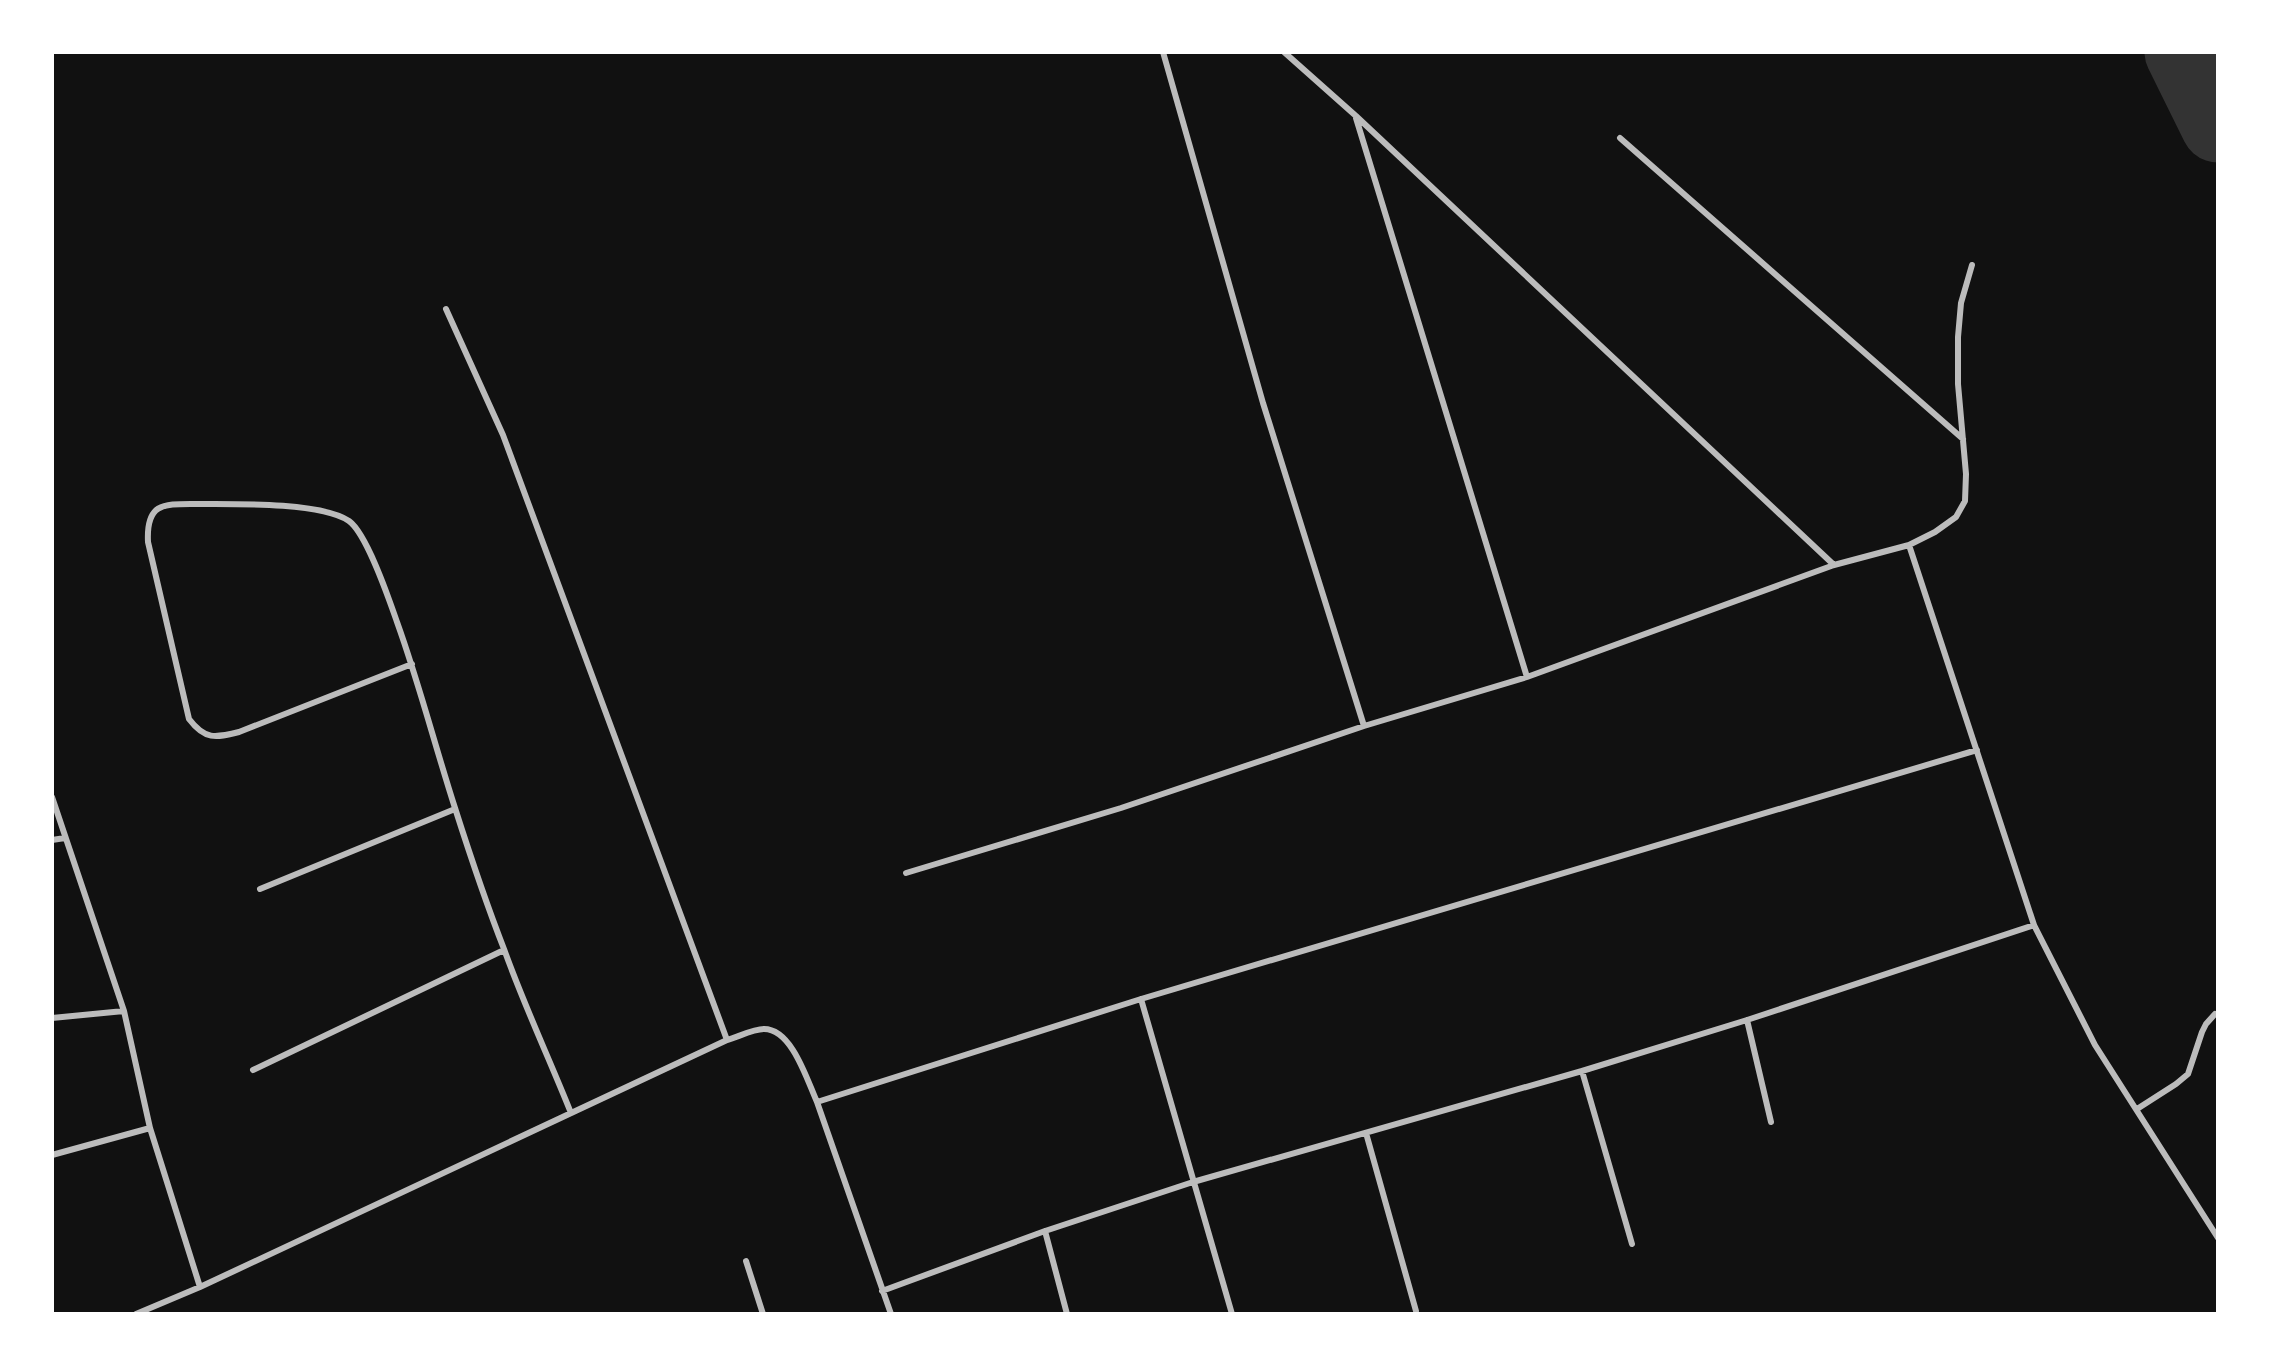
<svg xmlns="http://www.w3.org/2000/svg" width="2270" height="1366" viewBox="0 0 2270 1366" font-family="Lato,sans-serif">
<rect width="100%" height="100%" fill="#111"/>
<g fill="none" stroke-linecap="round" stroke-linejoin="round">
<path stroke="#333" stroke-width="75" d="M 2182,52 L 2218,125"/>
<path stroke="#bcbcbc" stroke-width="6" d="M 1163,52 L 1263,403 L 1364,726
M 1284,52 L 1356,116 L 1834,565
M 1356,118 L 1527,677
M 1620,138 L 1963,439
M 446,309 L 503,435 L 727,1040 C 738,1037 753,1029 764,1029 C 792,1029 807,1080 817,1102
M 1909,545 L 2034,925 L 2095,1045 L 2218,1238
M 412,664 L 239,732 C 215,738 205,740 189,719 L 148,542 C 146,502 164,504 197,504 C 232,504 321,502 349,521 C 367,534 389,599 397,622 C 419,683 435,746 455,808 C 470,855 486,903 504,949 C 524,1005 549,1058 571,1113
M 52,797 L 124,1011 L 150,1128 L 200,1287
M 52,840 L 65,838
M 906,873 L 1121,808 L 1364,726 L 1527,677 L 1834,565 L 1909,545 L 1935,532 L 1956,517 L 1965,501 L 1966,474 L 1958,384 L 1958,337 L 1961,303 L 1972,265
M 260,889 L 455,809
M 1141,999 L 1232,1314
M 52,1018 L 124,1011
M 1747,1020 L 1771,1122
M 253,1070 L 504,950
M 1582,1071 L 1632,1244
M 2137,1109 L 2176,1084 L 2188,1074 L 2202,1032 L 2206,1024 L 2215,1014
M 1366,1133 L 1416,1311
M 52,1155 L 150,1128
M 1045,1231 L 1067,1314
M 746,1261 L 763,1314
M 882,1291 L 1045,1231 L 1193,1182 L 1582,1071 L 1747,1020 L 2034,925
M 136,1314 L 200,1287 L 727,1040
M 891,1314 L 817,1102 L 1141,999 L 1977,750"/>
</g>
<rect width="2270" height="1366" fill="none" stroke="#ffffff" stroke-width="108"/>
</svg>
